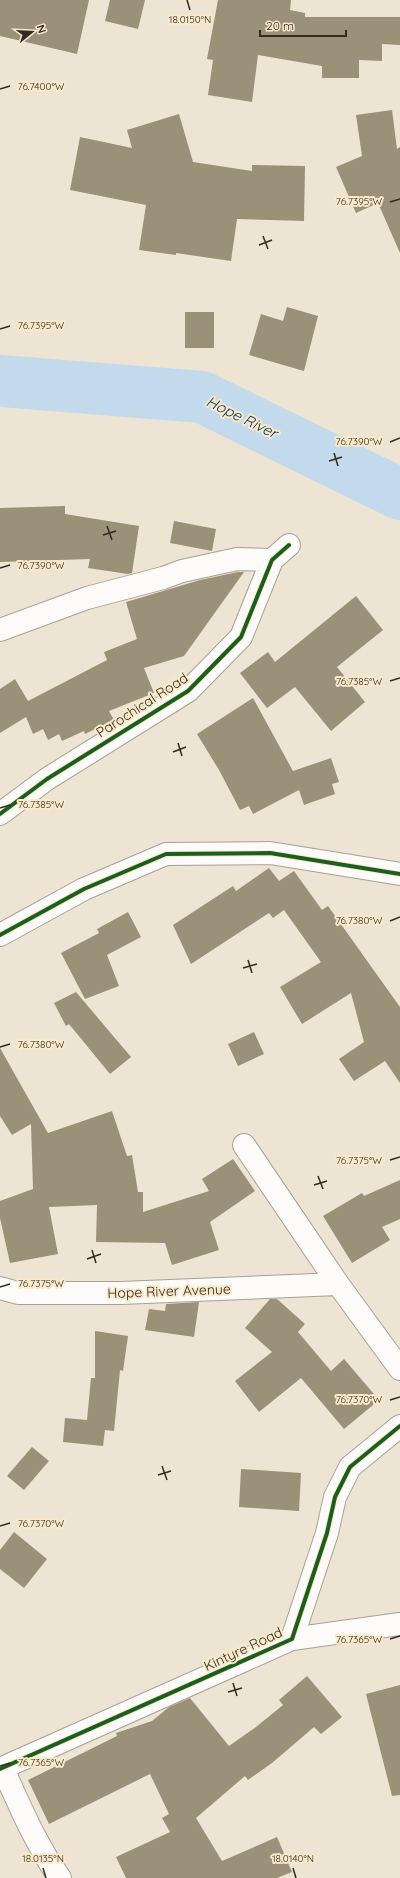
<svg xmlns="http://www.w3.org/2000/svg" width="400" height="1878" viewBox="0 0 400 1878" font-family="Quicksand,sans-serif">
<rect width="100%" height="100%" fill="#eee4d4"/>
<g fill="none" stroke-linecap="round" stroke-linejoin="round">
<path stroke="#c3daec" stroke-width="52" d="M 0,381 L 202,397 L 400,494"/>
</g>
<path fill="#9b9078" d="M 0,0 L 89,0 L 77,54 L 0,36 Z
M 110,0 L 145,0 L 138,29 L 105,21 Z
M 218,0 L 291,0 L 290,10 L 305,13 L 305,17 L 400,17 L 400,45 L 382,44 L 382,61 L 359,60 L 359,78 L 322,78 L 322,66 L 258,55 L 252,102 L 208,95 L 213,60 L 207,59 Z
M 392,110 L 397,149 L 400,147 L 400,253 L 378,203 L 356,213 L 336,167 L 362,156 L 356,115 Z
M 179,114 L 193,162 L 252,171 L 252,165 L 305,166 L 304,221 L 237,219 L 231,261 L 176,253 L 176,255 L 139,250 L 146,205 L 70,190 L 80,137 L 132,148 L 127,130 Z
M 287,307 L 318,316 L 304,371 L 249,355 L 261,314 L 283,321 Z
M 185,312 L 214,312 L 214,348 L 185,348 Z
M 65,506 L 65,514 L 139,526 L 132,573 L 128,574 L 88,568 L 90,559 L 0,562 L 0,508 Z
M 174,521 L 216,529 L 212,551 L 170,543 Z
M 238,572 L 244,572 L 184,656 L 144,668 L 154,693 L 109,711 L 114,720 L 85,734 L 84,731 L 62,741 L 59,734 L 48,740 L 43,729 L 33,734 L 26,717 L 0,733 L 0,689 L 15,679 L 28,701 L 107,660 L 104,652 L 137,639 L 126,602 L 200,580 Z
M 356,596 L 383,630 L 337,667 L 365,702 L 331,731 L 295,687 L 267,708 L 240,673 L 268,652 L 275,662 Z
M 253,698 L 294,773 L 293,771 L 331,758 L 339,782 L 332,784 L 335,794 L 304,805 L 299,790 L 253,814 L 249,806 L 240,810 L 219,770 L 197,734 Z
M 269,868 L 279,881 L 294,871 L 322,910 L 328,906 L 400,1007 L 400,1083 L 385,1061 L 354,1081 L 339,1059 L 364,1042 L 351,993 L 302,1024 L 280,987 L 321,962 L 284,910 L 273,918 L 269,913 L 191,964 L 173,925 L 233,886 L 236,891 Z
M 128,912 L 141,937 L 107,955 L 119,986 L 85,999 L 61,953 L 99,933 L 97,929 Z
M 76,992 L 131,1057 L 110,1074 L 69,1024 L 66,1026 L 54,1003 Z
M 254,1032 L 264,1054 L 238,1066 L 228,1044 Z
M 0,1048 L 48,1133 L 112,1111 L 127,1156 L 132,1155 L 138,1192 L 143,1192 L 143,1212 L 209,1191 L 202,1179 L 233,1159 L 255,1191 L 210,1222 L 219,1250 L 172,1265 L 165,1243 L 96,1242 L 97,1205 L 49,1207 L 58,1254 L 10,1263 L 0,1218 L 0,1201 L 33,1189 L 31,1124 L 12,1135 L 0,1116 Z
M 400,1180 L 400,1219 L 382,1227 L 390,1240 L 352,1263 L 323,1216 L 362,1193 L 364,1196 Z
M 270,1299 L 277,1299 L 305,1324 L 298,1332 L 331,1371 L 344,1359 L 379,1400 L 344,1429 L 301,1378 L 259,1412 L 235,1381 L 272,1352 L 245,1328 Z
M 199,1302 L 194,1337 L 145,1330 L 149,1309 L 165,1311 L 166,1304 Z
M 95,1331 L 128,1336 L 123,1371 L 120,1370 L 114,1431 L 105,1430 L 103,1446 L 63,1442 L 65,1418 L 87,1420 L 91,1378 L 95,1378 Z
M 32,1447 L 49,1461 L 24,1490 L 7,1476 Z
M 241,1469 L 301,1473 L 299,1511 L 239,1507 Z
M 14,1532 L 47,1559 L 24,1588 L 0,1569 L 0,1550 Z
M 307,1676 L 342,1717 L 321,1734 L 314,1727 L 272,1763 L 248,1780 L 245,1776 L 196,1818 L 222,1861 L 277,1837 L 292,1872 L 277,1878 L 126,1878 L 116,1857 L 170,1832 L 162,1818 L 169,1814 L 150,1774 L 49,1824 L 28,1780 L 117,1736 L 116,1733 L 152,1721 L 169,1707 L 190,1698 L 229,1746 L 256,1727 L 283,1705 L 279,1700 Z
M 400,1685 L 400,1795 L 392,1796 L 366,1694 Z"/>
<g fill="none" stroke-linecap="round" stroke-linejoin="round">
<defs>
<path id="minor" d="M 0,630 L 87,598 L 163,578 L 182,571 L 237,559 L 272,560
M 0,814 L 47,779 L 188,691 L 241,637 L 272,560 L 289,545
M 0,935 L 84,889 L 166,854 L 270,853 L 400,874
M 244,1145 L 338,1284 L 400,1369
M 0,1288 L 18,1293 L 121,1293 L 338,1284
M 292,1639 L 400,1624
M 0,1769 L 292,1639 L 327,1533 L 335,1497 L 350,1467 L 400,1426
M 3,1769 C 20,1806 36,1845 60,1878"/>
</defs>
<use href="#minor" stroke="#a8a094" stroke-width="24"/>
<use href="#minor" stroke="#fcfbf9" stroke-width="22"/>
<defs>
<path id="cycleway" d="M 0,814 L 47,779 L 188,691 L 241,637 L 272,560 L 289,545
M 0,935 L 84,889 L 166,854 L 270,853 L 400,874
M 0,1769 L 292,1639 L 327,1533 L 335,1497 L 350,1467 L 400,1426"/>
</defs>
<use href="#cycleway" stroke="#f9e8c9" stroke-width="6"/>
<use href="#cycleway" stroke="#1b5e20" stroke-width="4"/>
</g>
<path fill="none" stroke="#322b20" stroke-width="1.5" d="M 187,0 L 190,10M 0,89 L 10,86M 390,202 L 400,199M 263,236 L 268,249M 259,245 L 272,240M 0,329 L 10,326M 390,442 L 400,438M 334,453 L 338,466M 329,461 L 342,457M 107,526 L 112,540M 103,535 L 116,531M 0,568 L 10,565M 390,681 L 400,678M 178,743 L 182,756M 173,752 L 186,747M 0,808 L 10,805M 390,921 L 400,917M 248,960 L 252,973M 243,968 L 257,964M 0,1047 L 10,1044M 390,1160 L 400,1157M 318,1176 L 323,1189M 314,1185 L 327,1181M 92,1250 L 96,1263M 87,1259 L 101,1254M 0,1287 L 10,1284M 390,1400 L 400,1397M 162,1466 L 167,1480M 158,1475 L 171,1471M 0,1526 L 10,1523M 390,1639 L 400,1636M 233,1683 L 237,1696M 228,1692 L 242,1688M 0,1766 L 10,1763M 43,1868 L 46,1878M 293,1868 L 296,1878"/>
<g text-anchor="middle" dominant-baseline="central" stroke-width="4" stroke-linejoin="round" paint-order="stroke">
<g font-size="14" fill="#322b20" stroke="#f9e8c9">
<text transform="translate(142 705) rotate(-33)">Parochical Road</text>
<text transform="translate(169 1291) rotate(-2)">Hope River Avenue</text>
<text transform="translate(243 1649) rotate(-25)">Kintyre Road</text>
</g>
<g font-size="15" font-style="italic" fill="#07375a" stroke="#f9e8c9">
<text transform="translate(242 417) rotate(26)">Hope River</text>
</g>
</g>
<g font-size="10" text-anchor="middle" fill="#322b20" stroke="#f9e8c9" stroke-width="4" stroke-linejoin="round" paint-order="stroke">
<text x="190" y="23">18.0150°N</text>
<text x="41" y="90">76.7400°W</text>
<text x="359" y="205">76.7395°W</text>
<text x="41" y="329">76.7395°W</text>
<text x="359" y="445">76.7390°W</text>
<text x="41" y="569">76.7390°W</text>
<text x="359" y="685">76.7385°W</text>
<text x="41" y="808">76.7385°W</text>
<text x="359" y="924">76.7380°W</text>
<text x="41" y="1048">76.7380°W</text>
<text x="359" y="1164">76.7375°W</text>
<text x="41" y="1287">76.7375°W</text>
<text x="359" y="1403">76.7370°W</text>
<text x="41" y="1527">76.7370°W</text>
<text x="359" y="1643">76.7365°W</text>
<text x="41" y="1766">76.7365°W</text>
<text x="43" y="1862">18.0135°N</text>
<text x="293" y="1862">18.0140°N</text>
</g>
<g transform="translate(32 32) rotate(72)" stroke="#f9e8c9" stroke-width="3" paint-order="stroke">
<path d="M0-3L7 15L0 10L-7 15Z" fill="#322b20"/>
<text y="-6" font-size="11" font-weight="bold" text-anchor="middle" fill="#322b20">N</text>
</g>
<path d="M260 30v6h86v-6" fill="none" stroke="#322b20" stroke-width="2"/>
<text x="266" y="30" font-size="12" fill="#322b20" stroke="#f9e8c9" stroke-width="3" paint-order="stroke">20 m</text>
</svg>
